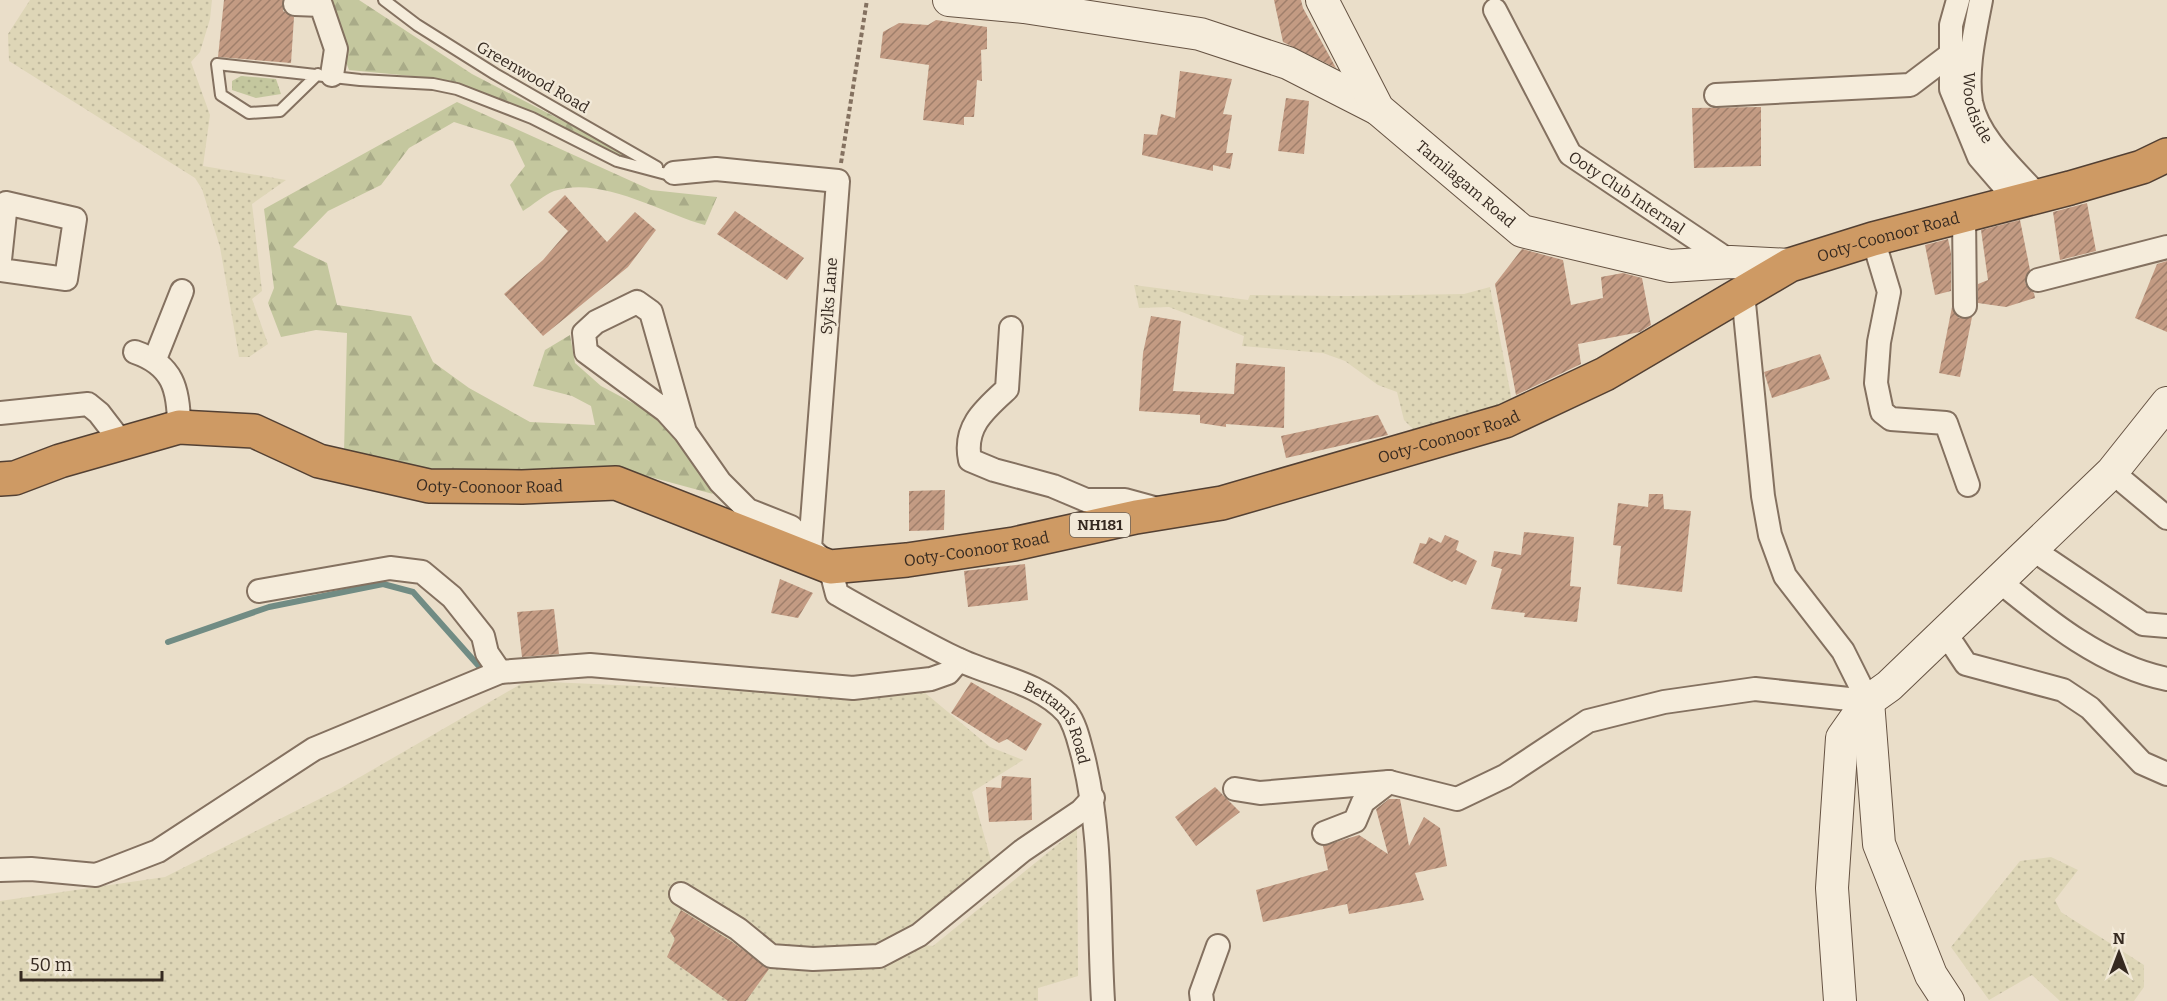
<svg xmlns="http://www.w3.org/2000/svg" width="2167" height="1001" viewBox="0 0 2167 1001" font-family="Bitter,serif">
<defs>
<pattern id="farmland-dots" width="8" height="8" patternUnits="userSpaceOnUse" patternTransform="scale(1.5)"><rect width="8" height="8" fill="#ded6b7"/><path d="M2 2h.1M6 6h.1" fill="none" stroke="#bfb89d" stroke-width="1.8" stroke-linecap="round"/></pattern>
<pattern id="grass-dots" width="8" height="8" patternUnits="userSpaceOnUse" patternTransform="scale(1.5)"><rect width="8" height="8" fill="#c4c79e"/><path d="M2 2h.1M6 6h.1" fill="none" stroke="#a9ab88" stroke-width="1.8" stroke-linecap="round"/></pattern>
<pattern id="forest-firs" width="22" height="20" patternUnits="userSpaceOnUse" patternTransform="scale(1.5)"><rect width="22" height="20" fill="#c4c79e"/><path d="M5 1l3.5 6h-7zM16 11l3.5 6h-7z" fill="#a9ab88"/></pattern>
<pattern id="building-hatch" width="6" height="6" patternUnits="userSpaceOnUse" patternTransform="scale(1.5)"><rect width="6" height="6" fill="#c39b83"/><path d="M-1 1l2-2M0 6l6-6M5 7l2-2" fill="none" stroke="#9f7f6b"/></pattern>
</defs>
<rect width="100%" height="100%" fill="#eadec9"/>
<path fill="url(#farmland-dots)" d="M 30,0 L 212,0 L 210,19 L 200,52 L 191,62 L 210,115 L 203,166 L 286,180 L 252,204 L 262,291 L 252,299 L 268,344 L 249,357 L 239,357 L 220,247 L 202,189 L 195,178 L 9,61 L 8,34 Z
M 1134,285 L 1248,300 L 1250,295 L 1348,296 L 1464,294 L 1490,287 L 1512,401 L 1420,436 L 1404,420 L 1397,392 L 1378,385 L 1345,361 L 1323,353 L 1242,346 L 1244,336 L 1169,307 L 1139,308 Z
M 526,681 L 822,694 L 924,692 L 990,747 L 1023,760 L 972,792 L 991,860 L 892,941 L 933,946 L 1077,829 L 1078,976 L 1038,988 L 1038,1001 L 0,1001 L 0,901 L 165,877 L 341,788 Z
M 2051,857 L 2078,870 L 2055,900 L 2061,912 L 2144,965 L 2144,987 L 2134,1001 L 2060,1001 L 2032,975 L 1989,1000 L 1951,947 L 2020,861 Z"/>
<path fill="url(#grass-dots)" d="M 241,76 L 276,79 L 281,94 L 256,98 L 232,90 L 232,81 Z"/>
<path fill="url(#forest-firs)" d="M 323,0 L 359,0 L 472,74 L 650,166 L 648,168 L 460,86 L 433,78 L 349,70 Z
M 457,102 L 651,190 L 717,197 L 705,225 C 662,213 600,175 554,191 C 544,195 533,205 523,211 L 510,185 L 525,166 L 513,141 L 454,122 L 409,148 L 381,185 L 328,211 L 293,247 L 327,263 L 337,305 L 411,316 L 433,362 L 469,388 L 530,422 L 595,425 L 591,406 L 572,396 L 533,386 L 545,350 L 570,335 L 575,363 L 601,386 L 659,417 L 713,494 L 621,469 L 429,472 L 344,452 L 347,333 L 316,330 L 281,337 L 268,303 L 274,288 L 264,209 Z"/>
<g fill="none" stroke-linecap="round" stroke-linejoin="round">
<path stroke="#718c84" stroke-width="6" d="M 168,642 L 269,607 L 383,584 L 413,592 L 485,673"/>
</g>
<path fill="url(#building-hatch)" d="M 224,0 L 283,0 L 283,11 L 294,17 L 291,63 L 218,57 Z
M 1274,0 L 1301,0 L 1303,8 L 1336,68 L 1283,42 Z
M 936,20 L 987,27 L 987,49 L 981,50 L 982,81 L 977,80 L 974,117 L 964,117 L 964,125 L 923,120 L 929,65 L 880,58 L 883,32 L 899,23 L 928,25 Z
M 1180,71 L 1232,79 L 1223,114 L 1232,115 L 1226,153 L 1233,153 L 1230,169 L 1213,165 L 1213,171 L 1142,155 L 1144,134 L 1157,135 L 1161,114 L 1175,118 Z
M 1286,98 L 1309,101 L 1304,154 L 1278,151 Z
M 1761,107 L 1761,166 L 1694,168 L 1692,108 Z
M 565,195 L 607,242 L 635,212 L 656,230 L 628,267 L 543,336 L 504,294 L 543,260 L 568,231 L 548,212 Z
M 2087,203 L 2096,251 L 2060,260 L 2053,212 Z
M 735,211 L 804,258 L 787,280 L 717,234 Z
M 2020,220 L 2030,270 L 2025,283 L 2034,293 L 2035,298 L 2006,307 L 1978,303 L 1978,284 L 1988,280 L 1981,230 Z
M 1948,239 L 1951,253 L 1951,291 L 1935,295 L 1925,245 Z
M 1522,249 L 1563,260 L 1571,305 L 1603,298 L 1601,277 L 1623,273 L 1642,278 L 1651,325 L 1640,332 L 1578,344 L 1581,364 L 1516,395 L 1495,284 Z
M 2167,261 L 2167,332 L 2135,318 L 2157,264 Z
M 1952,307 L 1959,318 L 1972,317 L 1960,377 L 1939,373 Z
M 1151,316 L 1181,321 L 1173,391 L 1234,394 L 1236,363 L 1285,367 L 1284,428 L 1226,424 L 1226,427 L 1200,423 L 1200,415 L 1139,411 L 1143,353 Z
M 1820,354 L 1830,379 L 1772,398 L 1764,372 Z
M 1378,415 L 1388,435 L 1286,458 L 1281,436 Z
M 945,490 L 944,530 L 909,531 L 909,491 Z
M 1649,494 L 1663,494 L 1664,509 L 1691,511 L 1682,592 L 1617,584 L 1621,546 L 1613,545 L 1618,503 L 1648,507 Z
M 1524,532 L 1574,537 L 1570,586 L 1581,587 L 1577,622 L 1524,617 L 1525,613 L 1491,609 L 1502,569 L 1491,566 L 1494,551 L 1521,555 Z
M 1445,535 L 1459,541 L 1456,550 L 1477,561 L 1466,585 L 1454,580 L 1452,582 L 1413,563 L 1420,543 L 1426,544 L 1429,537 L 1441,543 Z
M 1025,564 L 1028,600 L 968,607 L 964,571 Z
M 780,579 L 813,593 L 798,618 L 771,613 Z
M 554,609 L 559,654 L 522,657 L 517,612 Z
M 971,682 L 1042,724 L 1026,751 L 1007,739 L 999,743 L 951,713 Z
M 1002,776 L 1031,778 L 1032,820 L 989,822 L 986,787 L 1001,788 Z
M 1215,787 L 1240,812 L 1196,846 L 1175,817 Z
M 1389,799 L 1400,799 L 1409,846 L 1424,817 L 1440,828 L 1447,866 L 1415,873 L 1424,900 L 1349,914 L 1347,904 L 1263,922 L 1256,890 L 1328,870 L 1323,846 L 1359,835 L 1388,854 L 1376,809 Z
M 681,910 L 731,941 L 769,969 L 746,1001 L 728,1001 L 667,957 L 675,939 L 670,931 Z"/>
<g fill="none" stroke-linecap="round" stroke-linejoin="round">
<defs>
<path id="lane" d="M 384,0 L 417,25 L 495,74 L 657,167
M 318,74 L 280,111 L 249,113 L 221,95 L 217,64 L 360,80 L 433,84 L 457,89 L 532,118 L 617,161 L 666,174 L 674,173"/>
<g id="street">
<path d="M 1958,0 L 1951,25 L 1951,89 L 1979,157 L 2017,201"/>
<path id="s1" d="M 1981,0 C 1975,32 1966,69 1971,102 C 1978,138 2014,169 2038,196"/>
<path d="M 295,4 L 321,5 L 336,49 L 332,75"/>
<path id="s2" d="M 1495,10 L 1570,154 L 1731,262"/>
<path d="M 1716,95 L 1910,85 L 1951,54"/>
<path id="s3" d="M 674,173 L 716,169 L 838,181 L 810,548 L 830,567 L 837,594 C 876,616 916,639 957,659 C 992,676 1040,682 1067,713 C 1076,725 1079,742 1083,756 C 1103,836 1098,919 1103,1001"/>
<path d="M 1964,215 L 1965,306"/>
<path d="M 1873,239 L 1889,292 L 1879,342 L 1876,383 L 1882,412 L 1891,419 L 1946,423 L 1968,485"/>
<path d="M 0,260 L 6,203 L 75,219 L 66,279 L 0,270"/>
<path d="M 2038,280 L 2167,247"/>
<path d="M 1743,293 L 1763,496 L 1770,535 L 1785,576 L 1843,651 L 1868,701"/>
<path d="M 1011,328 L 1007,389 C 985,409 963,427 970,460 L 994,470 L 1053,486 L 1086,500 L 1125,500 L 1158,509"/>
<path d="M 135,352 C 173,365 179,389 179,427"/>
<path d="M 155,359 L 182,291"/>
<path d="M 0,413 L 88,404 L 99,413 L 122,443"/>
<path d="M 685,432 L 651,312 L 637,302 L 596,322 L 584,333 L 586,352 L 666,411 L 685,432 L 720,482 L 748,510 L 791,527 L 810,548"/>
<path d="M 2112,472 L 2167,518"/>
<path d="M 2032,549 L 2143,624 L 2167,626"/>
<path d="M 1999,581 C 2048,621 2103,666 2167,679"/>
<path d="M 259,591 L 390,568 L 422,572 L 452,597 L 483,636 L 487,653 L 500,672"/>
<path d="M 1944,631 L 1966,664 L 2063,690 L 2090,708 L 2142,763 L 2167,774"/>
<path d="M 1235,789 L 1260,793 L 1389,782 L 1457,799 L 1505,776 L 1588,721 L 1664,702 L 1755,689 L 1868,701"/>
<path d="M 1324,833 L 1355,821 L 1363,802 L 1389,782"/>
<path d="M 0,870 L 31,869 L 96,875 L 158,851 L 314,749 L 500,672 L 590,665 L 853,688 L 931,679 L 948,673 L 959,660"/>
<path d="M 681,894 L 738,929 L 771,956 L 813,959 L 879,956 L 919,935 L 1022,851 L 1081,811 L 1093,798"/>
<path d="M 1202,1001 L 1201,993 L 1218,946"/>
</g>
<g id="secondary">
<path d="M 949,0 L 1024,7 L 1200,34 L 1288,63 L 1378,109"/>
<path id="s4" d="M 1322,0 L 1378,109 L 1522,231 L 1670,266 L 1731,262 L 1790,265"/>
<path d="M 1868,701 L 1879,844 L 1931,975 L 1948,1001"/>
<path d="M 1840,1001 L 1832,888 L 1842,738 L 1868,701 L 1889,686 L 2112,472 L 2167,403"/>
</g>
<g id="highway">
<path id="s5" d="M 0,479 L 15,478 L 60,461 L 179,427 L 254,431 L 319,461 L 429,486 L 522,487 L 616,483 L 830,567 L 907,560 L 1014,544 L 1136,517 L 1222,503 L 1505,421 L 1605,374 L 1790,265 L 1873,239 L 2070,188 L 2142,167 L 2167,155"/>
</g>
</defs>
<use href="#lane" stroke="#847160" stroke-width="14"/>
<use href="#street" stroke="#847160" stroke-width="26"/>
<use href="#secondary" stroke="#665343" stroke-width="34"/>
<use href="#highway" stroke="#534033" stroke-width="36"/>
<path stroke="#847160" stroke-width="4" stroke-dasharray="4.5 3" stroke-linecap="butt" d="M 841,163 L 867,0"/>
<use href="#lane" stroke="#f5ecdb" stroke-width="10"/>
<use href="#street" stroke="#f5ecdb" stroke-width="22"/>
<use href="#secondary" stroke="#f5ecdb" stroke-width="32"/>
<use href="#highway" stroke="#ce9a64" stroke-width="33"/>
</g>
<g text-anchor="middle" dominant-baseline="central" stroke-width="4.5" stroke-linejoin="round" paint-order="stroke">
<rect fill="#f2e9d8" stroke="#6e6358" stroke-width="1.5" x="1070" y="513" width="60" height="24" rx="4.5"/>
<g font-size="15" font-weight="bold" fill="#362a21">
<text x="1100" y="525">NH181</text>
</g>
<g font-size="16" fill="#362a21" stroke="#f2e9d8">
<text transform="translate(533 77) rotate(30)">Greenwood Road</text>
<text stroke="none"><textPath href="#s1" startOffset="110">Woodside</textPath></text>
<text stroke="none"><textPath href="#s4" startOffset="238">Tamilagam Road</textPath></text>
<text stroke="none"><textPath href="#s2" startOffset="231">Ooty Club Internal</textPath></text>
<text stroke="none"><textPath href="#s5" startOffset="1983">Ooty-Coonoor Road</textPath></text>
<text transform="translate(829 296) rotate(-86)">Sylks Lane</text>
<text stroke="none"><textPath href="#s5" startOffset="1497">Ooty-Coonoor Road</textPath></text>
<text stroke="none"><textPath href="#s5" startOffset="507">Ooty-Coonoor Road</textPath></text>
<text stroke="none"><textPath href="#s5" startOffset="1011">Ooty-Coonoor Road</textPath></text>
<text stroke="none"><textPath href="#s3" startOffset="850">Bettam's Road</textPath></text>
</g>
</g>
<g transform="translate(2119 953)" stroke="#f2e9d8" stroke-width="4.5" paint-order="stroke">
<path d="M0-4.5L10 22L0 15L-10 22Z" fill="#362a21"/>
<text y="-9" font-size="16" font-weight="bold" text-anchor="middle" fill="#362a21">N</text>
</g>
<path d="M21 971v9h141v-9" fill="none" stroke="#362a21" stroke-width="3"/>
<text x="30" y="971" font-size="18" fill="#362a21" stroke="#f2e9d8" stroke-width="4.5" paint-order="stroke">50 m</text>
</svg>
